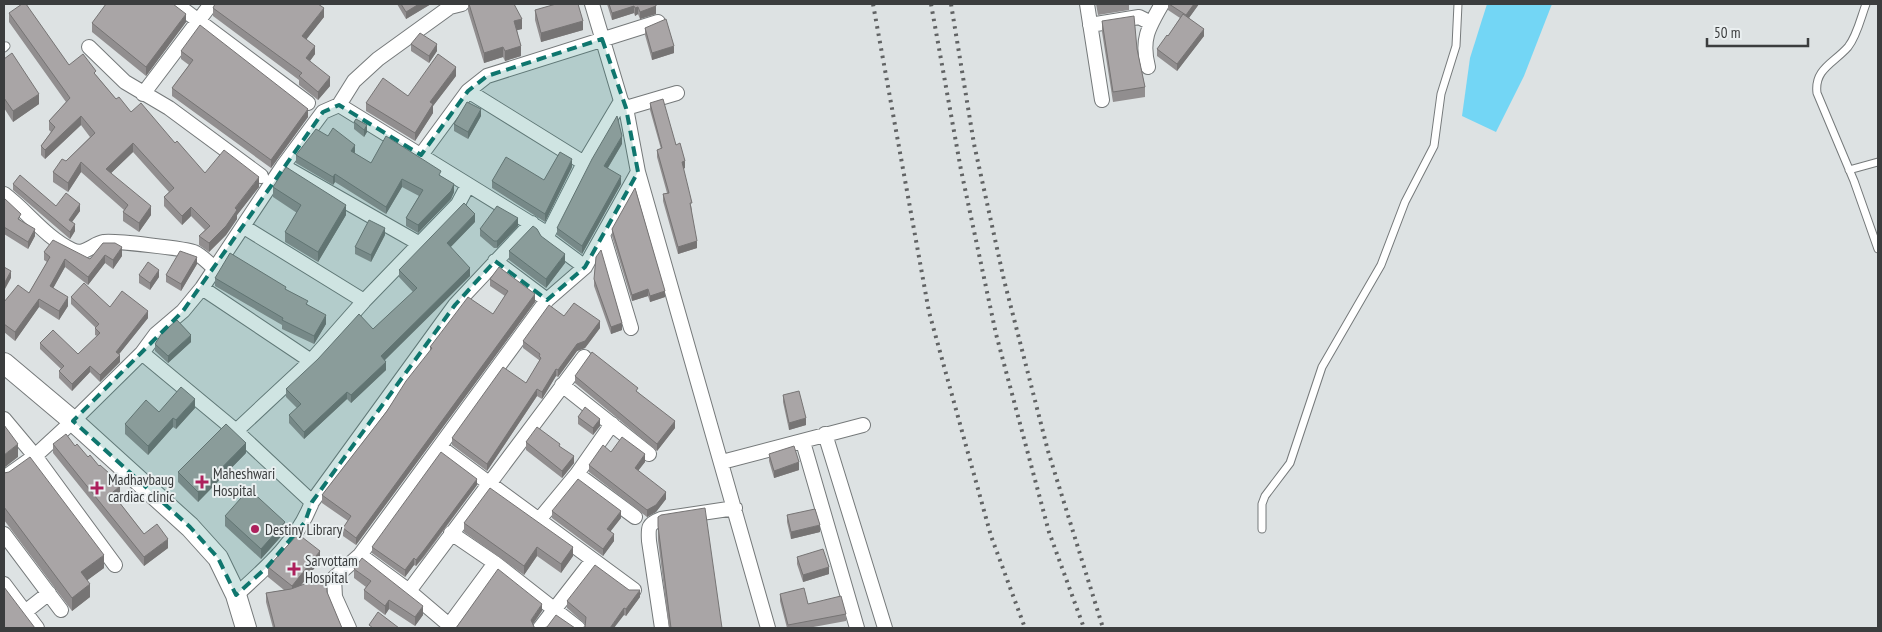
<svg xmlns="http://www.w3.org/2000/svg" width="1882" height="632" viewBox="0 0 1882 632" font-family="'PT Sans Narrow',sans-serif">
<rect width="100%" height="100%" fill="#dde2e3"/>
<path fill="#73d6f5" d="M 1487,4 L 1552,4 L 1524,76 L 1496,132 L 1462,116 L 1470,58 Z"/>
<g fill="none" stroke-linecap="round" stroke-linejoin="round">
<defs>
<path id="lane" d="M 1866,4 C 1861,17 1857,36 1848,47 C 1834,63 1814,69 1817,93 L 1854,181 L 1878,249
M 4,48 L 6,46
M 1849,170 L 1878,162
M 1262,529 L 1262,504 L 1265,496 L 1290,463 L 1322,367 L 1381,265 L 1405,202 L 1434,146 L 1441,94 L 1456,46 L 1458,4"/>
<path id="street" d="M 176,4 L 308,103
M 592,4 L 621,101 L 626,108 L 638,172 L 768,628
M 1087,4 L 1102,100
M 1090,25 L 1139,17 L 1151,23
M 89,47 L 125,82 L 169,108 L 261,176
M 1148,67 C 1141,40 1148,28 1162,4
M 468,91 L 584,163
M 143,94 L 211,4
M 339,105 L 354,81 L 378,59 L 450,7 L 462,4
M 626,108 L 677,93
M 421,155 L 468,91 L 487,76 L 658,22
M 283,166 L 420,244
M 4,194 C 27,211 45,237 72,250 C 85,256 92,244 104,242 C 109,240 189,249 194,252 C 202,256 209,263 215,269
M 244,227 L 364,301
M 603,235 L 631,328
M 495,261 L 547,300
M 585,267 L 546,238 L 584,163 L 621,101
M 202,288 L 311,361
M 142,353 L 236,431 L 312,502
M 562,385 L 649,454
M 4,419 L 35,456 L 115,565
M 236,431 L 311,361 L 364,301 L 458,204 L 468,185
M 825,434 L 885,628
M 803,442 L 857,628
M 440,447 L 634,590
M 722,462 L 863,425
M 577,474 L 612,424
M 4,478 L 35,456 L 73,421 L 142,353 L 156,334 L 183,311 L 202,288 L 283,166 L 323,112 L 339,105 L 548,234
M 538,521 L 577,474 L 635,517
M 451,533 L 495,563 L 578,628
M 4,534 L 61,610
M 360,555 L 409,591 L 449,625
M 4,584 L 37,628
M 409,591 L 584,357
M 236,595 C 266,568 298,540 312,502 L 455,305 L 532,223
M 25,612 L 49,593
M 349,628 L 335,597 L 334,578 L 360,555 L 547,300 L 585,267 L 638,172
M 447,628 L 495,563
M 540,628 L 592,561
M 662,628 L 649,541 C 648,527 648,524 661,519 L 735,508"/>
<path id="secondary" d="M 4,363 L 73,421 L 190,527 L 218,558 L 236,595 L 246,628"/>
</defs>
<use href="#lane" stroke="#75797a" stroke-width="9"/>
<use href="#street" stroke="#75797a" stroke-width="16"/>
<use href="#secondary" stroke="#75797a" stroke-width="22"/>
<use href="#lane" stroke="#fff" stroke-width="7"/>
<use href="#street" stroke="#fff" stroke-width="14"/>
<use href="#secondary" stroke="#fff" stroke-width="20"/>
<path stroke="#616364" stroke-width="4" stroke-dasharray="2.5 5" stroke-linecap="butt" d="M 873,4 L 929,312 L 991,536 L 1025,628
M 931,4 L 961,170 L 996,334 L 1049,532 L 1084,628
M 951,4 L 974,144 L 1004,280 L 1048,451 L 1103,628"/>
</g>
<path fill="#918e8f" d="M 397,4 L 431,4 L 406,19 Z
M 468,4 L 514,4 L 522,29 L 517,30 L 521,56 L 505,61 L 503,57 L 484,63 L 468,11 Z
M 578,4 L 583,30 L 541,42 L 535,20 L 535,10 L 580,4 Z
M 607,4 L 656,4 L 656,14 L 640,19 L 638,14 L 635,16 L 634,13 L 612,20 Z
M 1096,4 L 1129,4 L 1129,10 L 1098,15 Z
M 1168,4 L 1199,4 L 1189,18 L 1204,36 L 1177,71 L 1157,56 L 1157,49 L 1168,36 L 1180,18 L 1168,10 Z
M 213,8 L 324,17 L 306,39 L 315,54 L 310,61 L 330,86 L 318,100 L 299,85 L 299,80 L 213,16 Z
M 9,13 L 69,65 L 96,75 L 116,99 L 131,112 L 175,143 L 205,173 L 259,187 L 237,215 L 237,219 L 226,235 L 209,252 L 199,245 L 199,236 L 205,230 L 191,216 L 182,225 L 164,206 L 164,197 L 169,192 L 133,152 L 111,173 L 151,215 L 139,232 L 123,221 L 123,212 L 124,210 L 81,172 L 68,192 L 53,182 L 53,172 L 66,161 L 90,137 L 81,125 L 45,159 L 41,155 L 41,146 L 51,132 L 49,130 L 49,121 L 66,102 L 9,22 Z
M 1102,21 L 1137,49 L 1145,87 L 1145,97 L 1113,102 L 1102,32 Z
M 186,22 L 146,76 L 92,32 L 92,23 Z
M 645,28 L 674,53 L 652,60 L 645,35 Z
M 411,44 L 437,51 L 429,63 L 411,51 Z
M 181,51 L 308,117 L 271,168 L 172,96 L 172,88 L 189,65 L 181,59 Z
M 4,59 L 39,104 L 13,122 L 4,108 Z
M 456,76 L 433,106 L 433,113 L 415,141 L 366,111 L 366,103 L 408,96 Z
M 650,103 L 676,145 L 685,168 L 683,169 L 692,210 L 691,210 L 697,248 L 678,254 L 663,201 L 663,194 L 667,193 L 657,157 L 657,150 L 661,149 L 650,110 Z
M 481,116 L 468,139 L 454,131 L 454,124 Z
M 356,119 L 367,132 L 364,137 L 354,129 L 354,122 Z
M 622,144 L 608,168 L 621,184 L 582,254 L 557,235 L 557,228 Z
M 355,152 L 354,154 L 371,163 L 441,176 L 454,192 L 451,199 L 418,233 L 406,226 L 406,218 L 419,196 L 402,187 L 386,214 L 335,182 L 333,185 L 296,163 L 296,155 Z
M 572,167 L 545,222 L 492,188 L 492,181 L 544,180 Z
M 13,184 L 56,206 L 80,211 L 72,222 L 75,231 L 70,239 L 13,190 Z
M 273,187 L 346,215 L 318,262 L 285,242 L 285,232 L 297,213 L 273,197 Z
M 4,198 L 21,221 L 35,236 L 28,249 L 4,234 Z
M 475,222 L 450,247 L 470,276 L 384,360 L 386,370 L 351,403 L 347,399 L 304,439 L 289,423 L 289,415 L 297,408 L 286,397 L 286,389 L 373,329 L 413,292 L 399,277 L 399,270 Z
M 518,226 L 497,248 L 494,248 L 480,236 L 480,229 Z
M 612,229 L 665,297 L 650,302 L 648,296 L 632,301 L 612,236 Z
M 385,235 L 371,262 L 355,254 L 355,247 Z
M 103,243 L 122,256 L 113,269 L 105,263 L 88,285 L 65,267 L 53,288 L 68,306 L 59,320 L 39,307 L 15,341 L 4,332 L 4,302 L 29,293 L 47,262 L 44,260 L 44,252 L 90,259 Z
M 509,251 L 565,263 L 546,288 L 509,260 Z
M 197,264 L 181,291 L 166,282 L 166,275 Z
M 139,275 L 159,277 L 150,290 L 139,283 Z
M 215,278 L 286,290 L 308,305 L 326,324 L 314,344 L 282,329 L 282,325 L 215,286 Z
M 490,279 L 535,302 L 356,545 L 343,536 L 343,528 L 348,521 L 322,503 L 322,495 L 387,411 L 430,351 L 430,347 L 493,314 L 505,296 L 490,286 Z
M 594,279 L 622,330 L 611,334 L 594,286 Z
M 71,297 L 148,318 L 119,354 L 120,362 L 100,382 L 90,372 L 72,391 L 59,378 L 59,371 L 61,369 L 40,349 L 40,343 L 78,354 L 97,336 L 95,335 L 95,327 L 71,304 Z
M 564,316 L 600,328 L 585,348 L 577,351 L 558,377 L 556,376 L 542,399 L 537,396 L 487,471 L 452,445 L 452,438 L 526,383 L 539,362 L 539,360 L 523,348 L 523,341 Z
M 191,342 L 168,363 L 155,351 L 155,344 Z
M 575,376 L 638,392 L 675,428 L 657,451 L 575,383 Z
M 783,395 L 806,425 L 789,430 L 783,402 Z
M 195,408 L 176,429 L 173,427 L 148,455 L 125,434 L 125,424 L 159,412 Z
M 578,417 L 600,426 L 593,435 L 578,424 Z
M 526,442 L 560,447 L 574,463 L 562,478 L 526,450 Z
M 53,444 L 75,446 L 120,495 L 116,498 L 144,534 L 168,548 L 144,566 L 53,453 Z
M 611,452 L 645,462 L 638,470 L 666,499 L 656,512 L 647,517 L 589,472 L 589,465 Z
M 246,453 L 198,502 L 178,482 L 178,472 Z
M 769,454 L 799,470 L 774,478 L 769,461 Z
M 4,473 L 104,568 L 87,580 L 90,597 L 72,611 L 4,520 Z
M 477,485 L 424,557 L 416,566 L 414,565 L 405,577 L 372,553 L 372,547 Z
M 552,511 L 621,518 L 610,531 L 614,541 L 603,556 L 552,518 Z
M 787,515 L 820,532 L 791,539 L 787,522 Z
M 225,516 L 285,532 L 261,559 L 225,526 Z
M 658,517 L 722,628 L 669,628 L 658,540 Z
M 464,523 L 573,556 L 561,573 L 537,556 L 524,575 L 464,532 Z
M 797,557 L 829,574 L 803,582 L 797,564 Z
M 320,561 L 301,585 L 327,592 L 342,628 L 273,628 L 266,602 L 266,593 L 284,590 L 268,577 L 268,567 Z
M 354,569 L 423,615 L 415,626 L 389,609 L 385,615 L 364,599 L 364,590 L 366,587 L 354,578 Z
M 629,590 L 640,597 L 626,616 L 624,615 L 585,627 L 585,624 L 567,608 L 567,601 Z
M 780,594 L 808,604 L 846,614 L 846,621 L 808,628 L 787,628 L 780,601 Z"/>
<path fill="#767474" d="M 419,4 L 431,4 L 406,19 L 406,12 Z
M 1194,4 L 1199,4 L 1186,22 L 1186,15 Z
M 634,6 L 634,13 L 612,20 L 612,13 Z
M 656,6 L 656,14 L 640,19 L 640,12 Z
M 638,7 L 638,14 L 635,16 L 635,8 Z
M 324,8 L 324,17 L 302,45 L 302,36 Z
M 186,14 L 186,22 L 146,76 L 146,67 Z
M 522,19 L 522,29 L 514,31 L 514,21 Z
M 583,21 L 583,30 L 541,42 L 541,33 Z
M 1204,29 L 1204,36 L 1177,71 L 1177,64 Z
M 437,44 L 437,51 L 429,63 L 429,56 Z
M 315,46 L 315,54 L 306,66 L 306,58 Z
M 521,46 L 521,56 L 505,61 L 505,51 Z
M 674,46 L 674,53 L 652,60 L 652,53 Z
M 503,47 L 503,57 L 484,63 L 484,53 Z
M 456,67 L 456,76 L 433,106 L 433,113 L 415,141 L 415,133 L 430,102 Z
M 330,77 L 330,86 L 318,100 L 318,92 Z
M 39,94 L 39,104 L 13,122 L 13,111 Z
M 308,109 L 308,117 L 271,168 L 271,160 Z
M 481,109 L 481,116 L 468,139 L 468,132 Z
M 81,116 L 81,125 L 45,159 L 45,150 Z
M 367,125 L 367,132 L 364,137 L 364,130 Z
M 622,136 L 622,144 L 604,174 L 604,166 Z
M 133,143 L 133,152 L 106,178 L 106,169 Z
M 355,145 L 355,152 L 351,159 L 351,151 Z
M 572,159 L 572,167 L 545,222 L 545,214 Z
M 685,161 L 685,168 L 682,169 L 682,162 Z
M 81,162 L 81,172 L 68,192 L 68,183 Z
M 335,174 L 335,182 L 333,185 L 333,177 Z
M 621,176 L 621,184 L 582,254 L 582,246 Z
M 259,177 L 259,187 L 237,215 L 237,219 L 226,235 L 209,252 L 209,243 Z
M 402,179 L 402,187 L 386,214 L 386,207 Z
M 454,184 L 454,192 L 451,199 L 418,233 L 418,225 Z
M 80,204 L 80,211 L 69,226 L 69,220 Z
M 346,205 L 346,215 L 318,262 L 318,252 Z
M 151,206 L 151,215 L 139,232 L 139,223 Z
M 191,207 L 191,216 L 182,225 L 182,216 Z
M 475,214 L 475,222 L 447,251 L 447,243 Z
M 518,218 L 518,226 L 497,248 L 497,241 Z
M 75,224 L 75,231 L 70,239 L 70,232 Z
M 385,228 L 385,235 L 371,262 L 371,255 Z
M 35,229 L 35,236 L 28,249 L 28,242 Z
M 697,241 L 697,248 L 678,254 L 678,247 Z
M 122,247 L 122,256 L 113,269 L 113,260 Z
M 565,254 L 565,263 L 546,288 L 546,279 Z
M 105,255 L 105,263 L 88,285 L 88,277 Z
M 197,257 L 197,264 L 181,291 L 181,284 Z
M 65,259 L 65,267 L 50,294 L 50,286 Z
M 470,268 L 470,276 L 381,364 L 381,356 Z
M 159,270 L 159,277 L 150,290 L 150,283 Z
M 11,271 L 11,278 L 5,289 L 5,282 Z
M 648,289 L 648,296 L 632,301 L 632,295 Z
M 665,291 L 665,297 L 650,302 L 650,296 Z
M 535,294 L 535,302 L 356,545 L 356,538 Z
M 68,297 L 68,306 L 59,320 L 59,311 Z
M 39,299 L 39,307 L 15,341 L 15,332 Z
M 148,311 L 148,318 L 116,358 L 116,352 Z
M 326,315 L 326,324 L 314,344 L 314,336 Z
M 600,321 L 600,328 L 585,348 L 577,351 L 558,377 L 558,370 L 577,344 Z
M 622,323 L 622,330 L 611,334 L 611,327 Z
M 191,335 L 191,342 L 168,363 L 168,356 Z
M 120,355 L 120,362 L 100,382 L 100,375 Z
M 386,362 L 386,370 L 351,403 L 351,395 Z
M 90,366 L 90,372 L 72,391 L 72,384 Z
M 556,369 L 556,376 L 542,399 L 542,392 Z
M 537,389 L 537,396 L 487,471 L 487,464 Z
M 347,392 L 347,399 L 304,439 L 304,432 Z
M 195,399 L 195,408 L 176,429 L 176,420 Z
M 173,418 L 173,427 L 148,455 L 148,446 Z
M 806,418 L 806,425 L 789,430 L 789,423 Z
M 600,419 L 600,426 L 593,435 L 593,428 Z
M 675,421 L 675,428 L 657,451 L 657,444 Z
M 246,443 L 246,453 L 198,502 L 198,492 Z
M 18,444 L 18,457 L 4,468 L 4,455 Z
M 645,454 L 645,462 L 635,475 L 635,468 Z
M 574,456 L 574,463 L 562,478 L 562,471 Z
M 799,462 L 799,470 L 774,478 L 774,471 Z
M 477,479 L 477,485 L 416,566 L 416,560 Z
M 120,486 L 120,495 L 112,502 L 112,493 Z
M 666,492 L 666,499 L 656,512 L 647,517 L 647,510 Z
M 621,511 L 621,518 L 607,536 L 607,529 Z
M 285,522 L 285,532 L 261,559 L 261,549 Z
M 820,525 L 820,532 L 791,539 L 791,532 Z
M 614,534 L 614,541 L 603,556 L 603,549 Z
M 168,539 L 168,548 L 144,566 L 144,557 Z
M 537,547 L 537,556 L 524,575 L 524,566 Z
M 573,547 L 573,556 L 561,573 L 561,564 Z
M 320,551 L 320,561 L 292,597 L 292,586 Z
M 104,555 L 104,568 L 81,585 L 81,572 Z
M 414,558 L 414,565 L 405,577 L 405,570 Z
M 829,567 L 829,574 L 803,582 L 803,575 Z
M 90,584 L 90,597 L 72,611 L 72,598 Z
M 640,590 L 640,597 L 626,616 L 626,609 Z
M 389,600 L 389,609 L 385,615 L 385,606 Z
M 542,604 L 542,611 L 531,627 L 531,620 Z
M 423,606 L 423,615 L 415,626 L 415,617 Z
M 624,608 L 624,615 L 614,628 L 610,628 Z"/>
<path fill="#a9a5a6" stroke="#767474" d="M 22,4 L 26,4 L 69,65 L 83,54 L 96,71 L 94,73 L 116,99 L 119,97 L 131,112 L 141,103 L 175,143 L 177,141 L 205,173 L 224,150 L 259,177 L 235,208 L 237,210 L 226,226 L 209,243 L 199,236 L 210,226 L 191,207 L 182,216 L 164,197 L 174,188 L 133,143 L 106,169 L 151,206 L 139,223 L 123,212 L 128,205 L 81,162 L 68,183 L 53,172 L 62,159 L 66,161 L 95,133 L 81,116 L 45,150 L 41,146 L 55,127 L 49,121 L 70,98 L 9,13 Z
M 106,4 L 173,4 L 186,14 L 146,67 L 92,23 Z
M 215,4 L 318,4 L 324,8 L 302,36 L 315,46 L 306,58 L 330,77 L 318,92 L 299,76 L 302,73 L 213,8 Z
M 401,4 L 419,4 L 406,12 Z
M 469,4 L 514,4 L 522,19 L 514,21 L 521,46 L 505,51 L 503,47 L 484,53 Z
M 556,4 L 578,4 L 583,21 L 541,33 L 535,10 Z
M 609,4 L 656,4 L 656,6 L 640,12 L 638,7 L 635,8 L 634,6 L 612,13 Z
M 1169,4 L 1194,4 L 1186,15 Z
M 1183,14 L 1204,29 L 1177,64 L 1157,49 L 1167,35 L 1168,36 Z
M 1134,16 L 1137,49 L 1145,87 L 1113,92 L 1102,21 Z
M 666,19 L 674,46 L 652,53 L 645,28 Z
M 200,25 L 308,109 L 271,160 L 172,88 L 193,60 L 181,51 Z
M 420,33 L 437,44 L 429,56 L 411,44 Z
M 12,53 L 39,94 L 13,111 L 4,98 L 4,59 Z
M 438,54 L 456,67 L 430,102 L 433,104 L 415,133 L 366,103 L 383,78 L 408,96 Z
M 663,99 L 676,145 L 680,143 L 685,161 L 682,162 L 692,203 L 690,203 L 697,241 L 678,247 L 663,194 L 669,193 L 657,150 L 662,148 L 650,103 Z
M 467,102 L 481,109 L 468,132 L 454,124 Z
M 617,116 L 622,136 L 604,166 L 621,176 L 582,246 L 557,228 L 592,159 Z
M 356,119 L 367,125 L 364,130 L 354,122 Z
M 333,128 L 355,145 L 351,151 L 371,163 L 386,136 L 441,171 L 439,175 L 454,184 L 451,191 L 418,225 L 406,218 L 423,190 L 402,179 L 386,207 L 335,174 L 333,177 L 296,155 L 316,129 L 328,136 Z
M 560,152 L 572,159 L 545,214 L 492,181 L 506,157 L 544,180 Z
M 286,167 L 346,205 L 318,252 L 285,232 L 301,205 L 273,187 Z
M 20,175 L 56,206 L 66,193 L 80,204 L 69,220 L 75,224 L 70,232 L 13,184 Z
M 635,188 L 665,291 L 650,296 L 648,289 L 632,295 L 612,229 Z
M 4,198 L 21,214 L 18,219 L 35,229 L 28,242 L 4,227 Z
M 464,203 L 475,214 L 447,243 L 470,268 L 381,356 L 386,362 L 351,395 L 347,392 L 304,432 L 289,415 L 301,404 L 286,389 L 318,359 L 359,314 L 373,329 L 417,288 L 399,270 Z
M 497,206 L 518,218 L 497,241 L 494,241 L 480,229 Z
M 369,220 L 385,228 L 371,255 L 355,247 Z
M 533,226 L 537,229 L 541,236 L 565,254 L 546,279 L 509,251 Z
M 53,240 L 90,259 L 103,243 L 115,243 L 122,247 L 113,260 L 105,255 L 88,277 L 65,259 L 50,286 L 68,297 L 59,311 L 39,299 L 15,332 L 4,324 L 4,302 L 18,285 L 29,293 L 50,257 L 44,252 Z
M 601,250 L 622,323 L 611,327 L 594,279 L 596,257 Z
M 180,251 L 197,257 L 181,284 L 166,275 Z
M 230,253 L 286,287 L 285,289 L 308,301 L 306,304 L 326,315 L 314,336 L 282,320 L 283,318 L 215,278 Z
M 148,262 L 159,270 L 150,283 L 139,275 Z
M 4,267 L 11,271 L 5,282 L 4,282 Z
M 499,267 L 535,294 L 356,538 L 343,528 L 351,516 L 322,495 L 387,411 L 406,381 L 432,348 L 430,347 L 468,297 L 493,314 L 508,291 L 490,279 Z
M 84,283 L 110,307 L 122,291 L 148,311 L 116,352 L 120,355 L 100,375 L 90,366 L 72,384 L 59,371 L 64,366 L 40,343 L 53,330 L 78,354 L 100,333 L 95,328 L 99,324 L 71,297 Z
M 574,303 L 600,321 L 585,341 L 577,344 L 558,370 L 556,369 L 542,392 L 537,389 L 487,464 L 452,438 L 503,367 L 526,383 L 541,358 L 539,356 L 540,354 L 523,341 L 549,305 L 564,316 Z
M 177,320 L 191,335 L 168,356 L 155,344 L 162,333 Z
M 592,352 L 638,388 L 636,391 L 675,421 L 657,444 L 575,376 Z
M 181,387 L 195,399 L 176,420 L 173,418 L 148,446 L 125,424 L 146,400 L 159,412 Z
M 799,391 L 806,418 L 789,423 L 783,395 Z
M 585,407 L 600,419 L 593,428 L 578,417 Z
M 226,424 L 246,443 L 198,492 L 178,472 Z
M 4,425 L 18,444 L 4,455 Z
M 537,427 L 560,444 L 559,446 L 574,456 L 562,471 L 526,442 Z
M 66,434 L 75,446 L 77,444 L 88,457 L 90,455 L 99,466 L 100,465 L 110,474 L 120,486 L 112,493 L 144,534 L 157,524 L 168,539 L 144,557 L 53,444 Z
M 622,437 L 645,454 L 635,468 L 666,492 L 656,505 L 647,510 L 589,465 L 603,445 L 611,452 Z
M 794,446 L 799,462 L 774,471 L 769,454 Z
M 441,452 L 477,479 L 424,550 L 416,560 L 414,558 L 405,570 L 372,547 Z
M 30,457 L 104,555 L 81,572 L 90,584 L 72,598 L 4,507 L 4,473 L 9,472 Z
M 578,479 L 621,511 L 607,529 L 614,534 L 603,549 L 552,511 Z
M 490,488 L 573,547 L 561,564 L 537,547 L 524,566 L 464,523 Z
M 249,489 L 285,522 L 261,549 L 225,516 Z
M 705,508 L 722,628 L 671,628 L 658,526 L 658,517 L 661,515 Z
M 815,509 L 820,525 L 791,532 L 787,515 Z
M 298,534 L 320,551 L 292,586 L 268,567 Z
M 823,549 L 829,567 L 803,575 L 797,557 Z
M 362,558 L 423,606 L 415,617 L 389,600 L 385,606 L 364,590 L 371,581 L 354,569 Z
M 595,565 L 629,590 L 640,590 L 626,609 L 624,608 L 610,628 L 580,628 L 585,627 L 586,617 L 567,601 Z
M 498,569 L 542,604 L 531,620 L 534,627 L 536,628 L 456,628 Z
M 326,576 L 327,592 L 342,628 L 275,628 L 266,593 L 291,589 Z
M 4,587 L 35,628 L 4,628 Z
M 804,588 L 808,604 L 841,596 L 846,614 L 788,625 L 780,594 Z
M 378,612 L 399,628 L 373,628 L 369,625 Z
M 556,615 L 575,628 L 543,628 L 547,627 Z"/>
<path fill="#0f766e" fill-opacity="0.2" stroke="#0f766e" stroke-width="4" stroke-dasharray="10 6" stroke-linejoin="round" d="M 602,39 L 626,108 L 638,172 L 585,267 L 547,300 L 495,261 L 455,305 L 312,502 L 305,522 L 267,567 L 236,595 L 218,558 L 190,527 L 73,421 L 183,311 L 323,112 L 339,105 L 421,155 L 468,91 L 487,76 Z"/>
<g fill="#ad205c" stroke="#eaeff0" stroke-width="2">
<path d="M199.5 474.5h5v5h5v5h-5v5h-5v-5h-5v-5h5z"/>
<path d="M94.5 480.5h5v5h5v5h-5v5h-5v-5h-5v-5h5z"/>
<circle cx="255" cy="529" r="5"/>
<path d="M291.5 561.5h5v5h5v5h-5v5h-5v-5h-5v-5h5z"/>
</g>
<g text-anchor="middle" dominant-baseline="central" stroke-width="4" stroke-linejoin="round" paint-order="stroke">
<g font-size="15" fill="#3b3d3e" stroke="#eaeff0" text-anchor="start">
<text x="213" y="473">Maheshwari<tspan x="213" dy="17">Hospital</tspan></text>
<text x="108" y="479">Madhavbaug<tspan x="108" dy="17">cardiac clinic</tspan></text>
<text x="265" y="529">Destiny Library</text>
<text x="305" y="560">Sarvottam<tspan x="305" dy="17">Hospital</tspan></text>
</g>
</g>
<rect width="1882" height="632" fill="none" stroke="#3b3d3e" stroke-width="10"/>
<path d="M1707 38v8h101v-8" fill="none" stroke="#3b3d3e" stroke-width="2.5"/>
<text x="1714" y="38" font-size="15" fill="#3b3d3e" stroke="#eaeff0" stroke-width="4" paint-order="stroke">50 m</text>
</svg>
